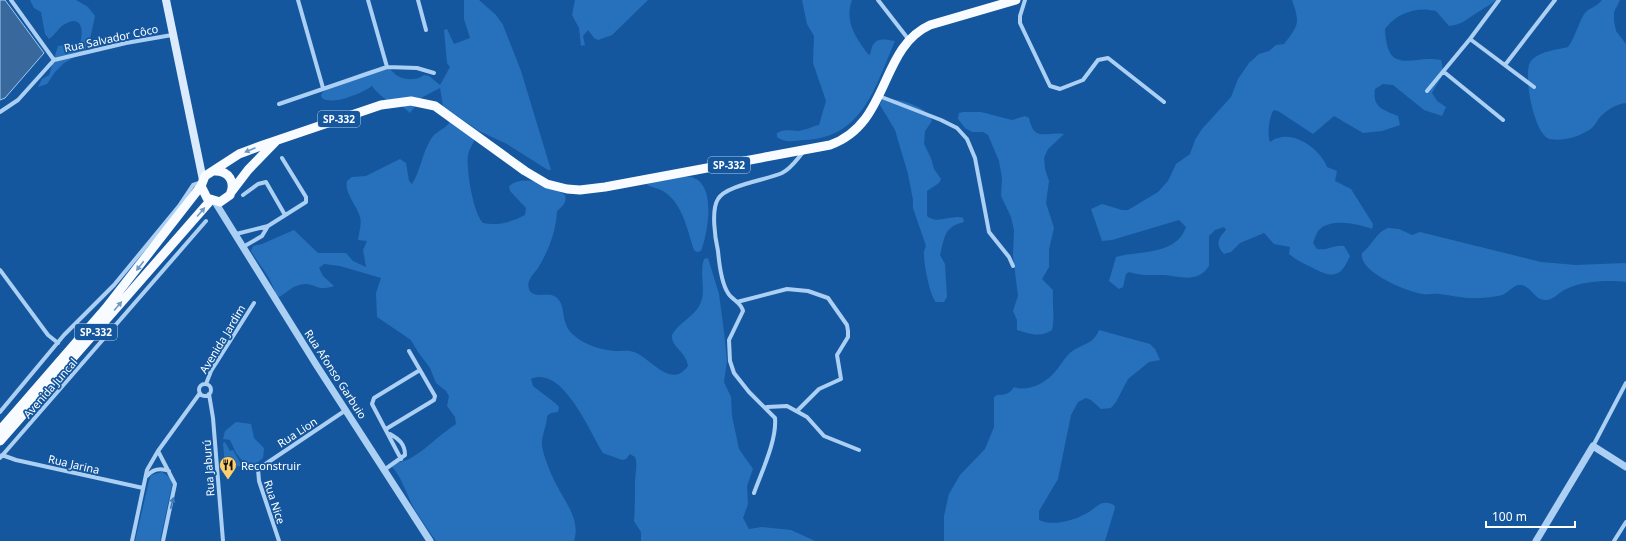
<svg xmlns="http://www.w3.org/2000/svg" width="1626" height="541" viewBox="0 0 1626 541" font-family="'Noto Sans',sans-serif">
<rect width="100%" height="100%" fill="#14579e"/>
<path fill="#2771bc" d="M 30,0 L 76,0 L 88,7 L 95,16 L 90,39 L 85,51 L 64,63 L 55,72 L 47,84 L 38,87 L 42,79 L 49,75 L 58,46 L 80,43 C 84,31 82,14 65,24 C 59,27 55,35 49,39 L 45,34 L 41,12 L 34,8 Z
M 464,0 L 479,0 L 496,15 L 503,25 L 521,71 L 551,170 L 548,170 L 507,144 L 479,131 L 443,106 L 440,88 L 421,98 L 410,113 L 402,106 L 393,107 C 386,98 378,95 372,86 C 363,93 332,106 322,98 L 321,95 L 323,92 C 336,84 373,64 389,69 C 392,70 395,75 398,76 C 406,81 418,80 424,75 L 429,76 L 440,85 L 450,67 L 447,63 L 444,30 L 447,29 L 454,44 L 470,38 L 464,19 Z
M 575,0 L 648,0 L 612,35 L 598,40 L 594,38 L 588,30 L 583,36 L 585,45 L 581,46 L 579,28 L 572,15 Z
M 802,0 L 852,0 C 844,21 856,38 868,54 L 870,55 C 873,38 879,38 895,41 C 875,87 863,138 804,140 C 795,141 784,143 777,137 L 777,133 C 787,127 794,133 803,130 C 809,129 813,126 819,125 L 826,101 L 813,63 L 814,36 L 807,24 Z
M 1292,0 L 1497,0 C 1490,5 1482,9 1475,14 C 1464,21 1463,24 1449,26 L 1436,11 C 1418,6 1396,13 1385,29 C 1387,78 1413,54 1441,60 C 1446,78 1439,78 1432,93 L 1437,101 L 1446,107 L 1442,116 L 1424,110 L 1393,85 L 1383,84 L 1375,89 C 1372,107 1383,110 1398,116 L 1400,125 L 1382,131 L 1363,133 L 1334,116 L 1313,134 L 1278,111 L 1274,110 C 1269,115 1267,136 1270,142 C 1272,141 1275,138 1278,138 C 1297,132 1321,151 1327,167 L 1337,171 L 1335,181 L 1351,189 L 1373,224 L 1372,229 C 1359,224 1332,218 1320,229 C 1316,232 1315,239 1313,243 L 1317,249 C 1327,251 1335,244 1344,246 L 1350,256 C 1340,279 1332,278 1311,267 C 1303,263 1296,260 1289,254 L 1290,247 L 1274,244 L 1264,233 L 1240,243 L 1231,252 L 1224,254 C 1215,245 1218,238 1226,230 L 1224,227 L 1215,230 L 1209,236 L 1209,266 C 1197,284 1180,276 1163,275 C 1151,275 1140,276 1129,272 L 1126,274 L 1123,287 L 1119,289 L 1109,281 L 1116,257 C 1140,250 1176,256 1186,227 L 1179,220 L 1112,240 L 1102,241 L 1091,209 L 1102,204 L 1122,210 L 1128,210 L 1158,192 L 1168,181 L 1176,164 L 1190,154 L 1195,140 L 1202,129 L 1231,97 L 1238,79 L 1249,63 L 1259,54 L 1269,51 L 1276,45 L 1284,44 C 1299,25 1300,23 1292,0 Z
M 1602,0 L 1620,0 L 1614,12 L 1614,21 L 1616,31 L 1626,44 L 1626,103 C 1616,104 1607,110 1600,117 C 1597,120 1596,124 1593,127 C 1583,136 1562,142 1550,139 C 1534,136 1522,72 1531,61 C 1539,51 1557,50 1568,47 C 1575,38 1580,19 1585,13 C 1589,8 1597,7 1602,0 Z
M 882,99 C 897,98 927,105 932,121 L 925,131 L 924,144 L 931,158 L 934,169 L 941,179 L 939,183 L 927,191 L 927,216 C 936,225 953,214 963,218 L 964,222 C 944,227 945,236 940,255 L 945,264 L 947,297 L 944,302 L 936,302 C 930,296 924,265 924,255 C 923,252 925,249 926,246 L 913,208 L 913,200 L 908,174 L 895,130 L 880,105 Z
M 963,112 L 981,112 L 1012,120 L 1025,116 L 1029,118 C 1034,143 1046,131 1064,134 L 1048,149 L 1044,158 L 1045,169 L 1049,181 L 1046,203 L 1054,228 L 1049,249 L 1049,267 L 1042,279 L 1053,290 C 1052,304 1055,316 1052,330 C 1040,338 1031,334 1017,330 L 1017,320 L 1013,311 L 1018,296 L 1013,256 L 1014,230 L 1011,217 L 1001,196 L 1002,178 L 999,161 L 988,135 L 983,132 L 972,132 L 965,128 L 958,119 L 959,113 Z
M 450,122 L 475,137 C 474,144 469,148 468,155 C 466,169 473,213 483,223 C 498,226 512,222 525,215 L 526,208 L 510,191 L 509,186 C 525,173 551,186 565,195 C 567,202 563,206 557,211 C 556,231 549,250 538,268 C 534,274 526,280 529,289 C 533,300 549,291 556,297 C 568,307 558,324 576,337 C 587,346 602,350 616,351 C 621,351 629,350 634,352 C 651,358 671,390 688,366 C 686,351 671,347 672,335 C 679,322 696,316 701,302 C 706,290 699,273 704,259 L 708,258 L 719,294 L 724,332 L 727,361 L 724,382 L 731,397 L 732,416 L 739,449 L 753,469 L 747,486 L 748,504 L 743,518 L 749,529 L 762,527 L 791,530 L 815,541 L 641,541 L 641,532 L 634,521 C 635,508 635,496 635,483 C 635,474 638,465 635,457 L 630,454 L 626,459 L 622,460 L 603,453 C 590,433 563,365 531,379 L 533,386 L 555,403 L 559,407 L 558,412 L 551,413 L 547,416 C 547,426 541,436 542,446 C 544,458 551,474 556,484 C 565,502 581,520 574,541 L 436,541 C 429,531 422,521 415,510 C 408,498 401,475 392,467 L 393,463 C 399,462 406,461 411,458 C 428,448 440,434 456,424 L 455,417 L 447,406 L 449,396 L 446,391 L 436,383 L 430,368 L 418,352 L 411,340 L 377,317 L 376,293 L 381,278 L 340,266 L 324,264 L 319,268 L 323,276 L 334,286 C 316,292 316,283 304,284 C 292,285 287,293 279,297 L 276,295 C 271,277 260,266 251,251 L 253,246 L 262,244 L 294,230 L 318,253 L 346,253 L 353,261 L 366,267 L 363,250 L 367,241 L 358,240 C 359,233 362,224 360,217 C 357,205 344,193 347,181 L 352,177 L 366,176 L 400,159 L 406,163 L 409,181 L 412,184 C 421,170 422,153 431,139 C 436,131 444,130 450,122 Z
M 659,177 C 669,177 681,175 691,177 C 717,183 708,233 701,251 L 697,252 L 694,250 C 687,230 683,203 663,191 C 656,187 650,188 644,182 Z
M 1388,228 L 1399,229 L 1412,235 L 1420,232 L 1541,262 L 1576,265 L 1626,263 L 1626,282 C 1608,280 1583,281 1566,289 C 1559,292 1554,300 1545,300 C 1534,300 1531,285 1520,285 C 1513,285 1508,293 1502,295 C 1495,297 1485,298 1478,298 C 1464,299 1452,295 1439,294 C 1434,293 1428,295 1423,294 C 1408,292 1358,272 1362,253 C 1372,246 1376,232 1388,228 Z
M 1099,330 L 1150,344 L 1155,349 L 1160,360 L 1149,362 L 1128,379 L 1116,402 L 1111,408 L 1101,409 L 1091,400 L 1086,398 L 1078,402 L 1071,415 L 1058,479 L 1039,511 L 1039,520 C 1053,527 1076,520 1089,512 C 1098,506 1102,499 1114,505 L 1115,508 L 1105,541 L 944,541 L 944,516 L 949,494 L 960,475 L 985,449 L 994,427 L 994,397 L 997,395 C 1005,395 1010,394 1014,387 C 1027,392 1044,384 1053,374 C 1060,367 1064,358 1071,352 C 1083,343 1093,345 1099,330 Z
M 236,422 L 251,424 L 254,438 L 264,448 L 263,458 L 249,469 L 236,453 L 230,440 L 223,439 L 225,431 Z
M 225,442 L 230,451 L 233,450 L 242,466 L 225,467 L 223,443 Z
M 162,472 L 171,478 L 172,485 L 160,541 L 135,541 L 149,481 L 151,475 Z"/>
<path fill="#39699c" stroke="#9ecbf6" d="M 0,0 L 5,0 L 44,53 L 5,98 L 0,100 Z"/>
<g fill="none" stroke-linecap="round" stroke-linejoin="round">
<path stroke="#accff4" stroke-width="4" d="M 11,0 L 54,60
M 298,0 L 323,88
M 368,0 L 387,67
M 418,0 L 426,30
M 878,0 L 909,40
M 1025,0 L 1020,16 L 1020,23 L 1050,86 L 1060,89 L 1083,80 L 1098,60 L 1108,58 L 1164,102
M 1470,39 L 1534,87
M 54,60 L 126,43 L 172,35
M 1505,65 L 1555,0
M 1444,72 L 1503,120
M 1427,91 L 1470,39 L 1499,0
M 879,96 L 941,120 L 957,128 L 967,139 L 975,158 L 989,232 L 1009,257 L 1013,266
M 279,104 L 387,67 L 417,68 L 434,73
M 0,112 L 18,100 L 54,60
M 243,195 L 258,184 L 266,182 L 285,215
M 268,226 L 306,202 L 306,197 L 282,158
M 236,234 L 268,226 L 262,236 L 243,247
M 0,270 L 48,335 L 58,343
M 737,302 L 787,289 L 808,291 L 828,298 L 847,325 L 848,331 L 848,337 L 837,355 L 841,379 L 819,389 L 797,411
M 206,384 L 211,371 L 254,303
M199 390a6 6 0 1 1 12 0a6 6 0 1 1-12 0Z
M 209,394 L 213,418 L 223,541
M 767,407 L 787,406 L 807,417 L 824,436 L 859,450
M 0,412 L 64,335 L 114,285 L 179,206 L 193,185 L 202,182
M 386,429 L 434,400 L 435,396 L 409,351
M 1593,446 L 1626,383
M 158,451 L 175,484 L 163,541
M 2,455 L 16,460 L 143,488
M 0,458 L 206,221
M 401,459 L 372,404 L 374,398 L 420,370
M 384,470 L 405,455 C 405,444 399,439 390,434
M 147,476 C 153,469 161,468 169,471
M 754,493 C 762,471 777,440 775,418 L 749,392 L 734,373 L 730,361 L 729,340 L 743,311 C 741,302 732,300 728,293 C 722,284 719,262 718,251 C 715,238 711,210 718,199 C 726,185 767,180 782,173 C 792,168 797,159 804,151
M 132,541 L 147,470 L 158,451 L 200,393
M 279,541 L 259,481 L 258,469 L 346,410
M 1614,541 L 1626,522"/>
<path stroke="#accff4" stroke-width="7" d="M 215,202 L 317,366 L 430,541
M 1536,541 L 1593,446 L 1626,467"/>
<path stroke="#dbebfd" stroke-width="8" d="M 166,0 L 203,180"/>
<path stroke="#f8fbff" stroke-width="9" d="M 215,171 C 229,171 236,182 230,195 L 220,202 L 207,198 L 201,186 L 205,176 L 239,154 L 263,145 L 381,105 L 411,101 L 435,106 L 525,171 L 547,184 L 567,189 L 580,190 L 605,187 L 830,145 C 890,124 879,48 930,25 L 1016,0
M 232,191 L 248,170 L 276,141
M 0,430 L 106,308 L 201,186
M 0,441 L 210,201"/>
</g>
<defs><path id="oneway-solid" d="M-6-.8H1V-3.2L6.5 0L1 3.2V.8H-6Z"/></defs>
<g fill="#6f99c5">
<use href="#oneway-solid" transform="translate(250 150) rotate(157)"/>
<use href="#oneway-solid" transform="translate(201 212) rotate(-49)"/>
<use href="#oneway-solid" transform="translate(140 266) rotate(128)"/>
<use href="#oneway-solid" transform="translate(118 306) rotate(-49)"/>
</g>
<use fill="#427bb8" href="#oneway-solid" transform="translate(172 503) rotate(-76)"/>
<defs>
<symbol id="restaurant-pin" viewBox="-11 -11 22 30"><path d="M0 17L-7.5 6A9.5 9.5 0 1 1 7.5 6Z" fill="#ffcf6e" stroke="#14579e"/><path d="M-5-6h1v4h1v-4h1v4h1v-4h1v5L-1.5 .5V6h-2V.5L-5-1ZM5-6V6H3V1.5H1.5Q1.5-4 5-6Z" fill="#111"/></symbol>
</defs>
<g fill-rule="evenodd">
<use href="#restaurant-pin" x="218" y="455" width="20" height="27"/>
</g>
<g text-anchor="middle" dominant-baseline="central" stroke-width="3.5" stroke-linejoin="round" paint-order="stroke">
<g fill="#14579e" stroke="#b8cde2" stroke-width="1">
<rect x="318" y="111" width="42" height="16" rx="3"/>
<rect x="708" y="157" width="42" height="16" rx="3"/>
<rect x="75" y="324" width="42" height="16" rx="3"/>
</g>
<g font-size="10" font-weight="bold" fill="#fff">
<text x="339" y="119">SP-332</text>
<text x="729" y="165">SP-332</text>
<text x="96" y="332">SP-332</text>
</g>
<g font-size="11" fill="#fff" stroke="#14579e">
<text transform="translate(111 38) rotate(-12)">Rua Salvador Côco</text>
<text transform="translate(222 339) rotate(-59)">Avenida Jardim</text>
<text transform="translate(336 374) rotate(57)">Rua Afonso Garbuio</text>
<text transform="translate(50 388) rotate(-49)">Avenida Juncal</text>
<text transform="translate(297 432) rotate(-33)">Rua Lion</text>
<text transform="translate(74 464) rotate(13)">Rua Jarina</text>
<text transform="translate(208 468) rotate(-94)">Rua Jaburú</text>
<text transform="translate(275 502) rotate(72)">Rua Nice</text>
</g>
<g font-size="11" fill="#fff" stroke="#14579e" text-anchor="start">
<text x="241" y="465">Reconstruir</text>
</g>
</g>
<path d="M1486 521v6h89v-6" fill="none" stroke="#ffffff" stroke-width="2"/>
<text x="1492" y="521" font-size="12" fill="#ffffff" stroke="#14579e" stroke-width="3" paint-order="stroke">100 m</text>
</svg>
